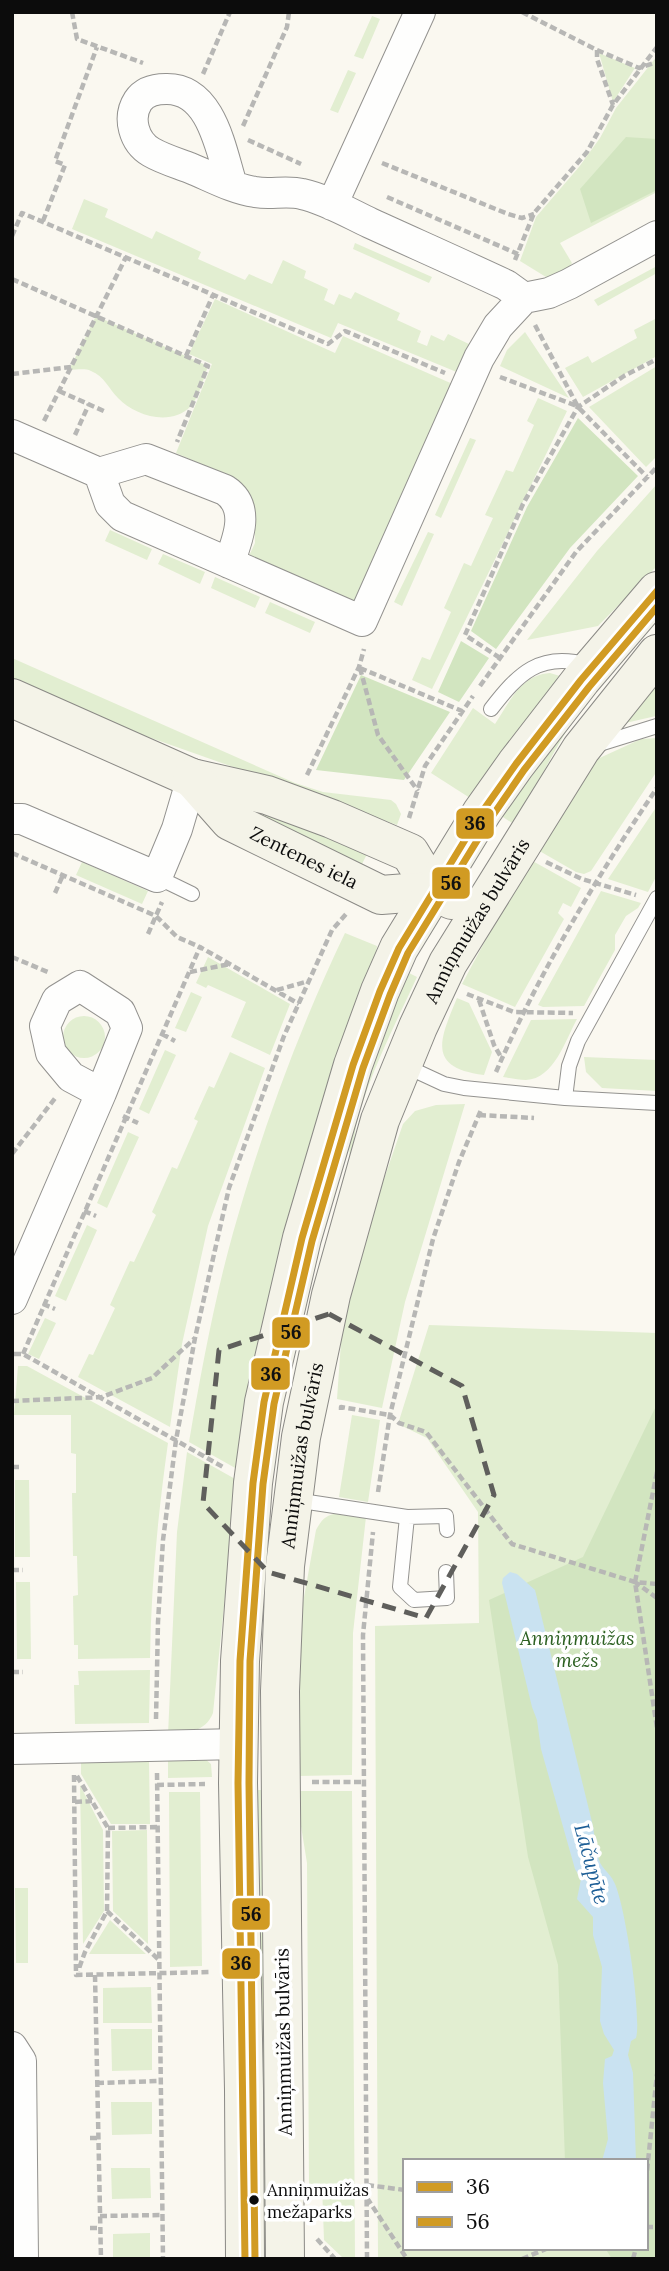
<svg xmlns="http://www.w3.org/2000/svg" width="669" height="2271" viewBox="0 0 669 2271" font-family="Lora,serif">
<rect width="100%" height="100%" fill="#faf8f0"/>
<path fill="#e2eed1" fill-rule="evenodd" d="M 372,16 L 380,19 L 363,59 L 354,56 Z
M 599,53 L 635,68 L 613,102 Z
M 657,56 L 657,192 L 560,243 L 572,263 L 562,276 L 546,277 L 520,261 L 536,217 L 579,167 L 600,138 L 616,108 Z
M 348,70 L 356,73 L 338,113 L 330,110 Z
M 84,199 L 108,209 L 105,217 L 152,239 L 156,231 L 201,252 L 198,259 L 245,280 L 249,274 L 272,284 L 283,260 L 306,271 L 304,278 L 328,289 L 324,300 L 334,305 L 339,294 L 351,299 L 355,292 L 400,313 L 397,320 L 421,331 L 417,342 L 427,346 L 431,335 L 444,341 L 448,334 L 471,345 L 459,373 L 338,323 L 331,338 L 72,229 Z
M 355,243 L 432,277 L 429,283 L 353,249 Z
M 657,266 L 657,273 L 598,306 L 594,300 Z
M 215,299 L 335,353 L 343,336 L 455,385 L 360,599 L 342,605 L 246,562 L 255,543 L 254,505 L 235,479 L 176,453 L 212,364 L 189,354 Z
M 96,316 L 208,366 C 204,377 199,397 191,406 C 171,427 135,416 118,398 C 109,389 104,376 91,371 C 85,368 76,370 69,370 Z
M 657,318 L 657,356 L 583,397 L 565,368 L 588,356 L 592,363 L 637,338 L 634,330 Z
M 525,332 L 569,398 L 500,366 L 507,350 Z
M 657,366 L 657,456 L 646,467 L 589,407 Z
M 538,398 L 567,411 L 432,689 L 412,680 L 422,657 L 430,660 L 451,612 L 444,608 L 464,563 L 471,566 L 493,518 L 485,515 L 506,470 L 513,472 L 534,425 L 527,421 Z
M 470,438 L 476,440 L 441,518 L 435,515 Z
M 657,484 L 657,566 L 598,626 L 527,640 L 597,551 Z
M 110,530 L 152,549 L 147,560 L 105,541 Z
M 428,532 L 434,534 L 402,606 L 394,602 Z
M 163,554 L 205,572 L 200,584 L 158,564 Z
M 215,577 L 260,597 L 255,608 L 211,588 Z
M 270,602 L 315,622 L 310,633 L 265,613 Z
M 12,658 L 295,783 L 323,792 L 391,800 L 396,804 L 401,814 L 397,825 L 89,716 L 12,682 Z
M 550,673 L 560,676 L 470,798 L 431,773 L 473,708 L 495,724 C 510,702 520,675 550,673 Z
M 657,679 L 656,716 L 621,724 Z
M 573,721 C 551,754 535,790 515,825 L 500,815 Z
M 657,738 L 657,771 L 591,871 L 584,874 L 576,872 L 536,849 L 593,761 L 641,739 Z
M 225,796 L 367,854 L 361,866 L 314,846 Z
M 657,806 L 657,875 L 648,892 L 608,879 Z
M 529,859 L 581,888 L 571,907 L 563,903 L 558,913 L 564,919 L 515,1007 L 462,984 Z
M 82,862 L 148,891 L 142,904 L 76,875 Z
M 601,891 L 641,903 L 638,908 L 626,916 L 615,935 L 615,950 L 584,1006 L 543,1007 L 538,1005 Z
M 345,933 L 377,946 L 375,960 L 237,1469 L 189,1442 C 201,1372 214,1301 233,1233 C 262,1130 299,1029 345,933 Z
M 208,957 L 290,1004 L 270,1055 L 231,1037 L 246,1002 L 208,985 L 206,988 L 196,983 Z
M 407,972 L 417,977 C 396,1023 368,1076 356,1126 C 352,1144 357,1162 350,1179 L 349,1139 L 357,1108 Z
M 191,992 L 202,997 L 186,1032 L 175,1028 Z
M 457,998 L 469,1003 L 492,1052 L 484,1075 C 426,1068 440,1039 457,998 Z
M63 1037a21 21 0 1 1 42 0a21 21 0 1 1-42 0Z
M 577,1019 C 566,1039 554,1079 526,1080 C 519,1080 510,1078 503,1077 L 531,1020 Z
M 165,1050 L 176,1055 L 149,1114 L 139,1109 Z
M 230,1052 L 265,1068 L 208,1226 L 182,1344 L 170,1427 L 78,1377 L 89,1354 L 93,1355 L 115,1308 L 110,1305 L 130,1261 L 134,1262 L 156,1215 L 152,1212 L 172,1167 L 177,1169 L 198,1121 L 194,1119 L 209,1086 L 214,1088 Z
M 584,1057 L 657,1060 L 657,1091 L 602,1088 L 586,1072 Z
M 465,1104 L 405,1302 L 382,1408 L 337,1399 L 343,1314 L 375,1205 L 403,1124 L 415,1111 L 436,1105 Z
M 128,1132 L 139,1137 L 107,1208 L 97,1203 Z
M 87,1225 L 97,1230 L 66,1301 L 55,1296 Z
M 45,1318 L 56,1323 L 39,1359 L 28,1354 Z
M 429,1325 L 657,1333 L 657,2259 L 378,2259 L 375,1626 L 479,1623 L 478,1512 L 427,1438 L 398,1424 ZM 405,2161 L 646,2161 L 646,2248 L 405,2248 Z
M 18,1366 L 27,1366 L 168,1443 C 158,1514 151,1586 150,1658 L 78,1659 L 78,1645 L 74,1645 L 73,1596 L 78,1595 L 77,1556 L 73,1556 L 72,1493 L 76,1493 L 76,1454 L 71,1453 L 71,1415 L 14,1415 Z
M 352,1415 L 380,1420 L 368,1502 L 339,1497 Z
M 187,1452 L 237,1480 L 213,1713 C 205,1733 187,1732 168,1735 L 177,1532 Z
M 15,1480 L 29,1480 L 30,1557 L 15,1557 Z
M 338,1513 L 366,1517 L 353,1633 L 352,1775 L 298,1776 L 298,1631 L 316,1530 C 322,1519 326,1515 338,1513 Z
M 16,1582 L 30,1582 L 31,1659 L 17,1659 Z
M 150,1670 L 149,1723 L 75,1724 L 74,1685 L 79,1685 L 78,1671 Z
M 168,1757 L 204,1758 L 211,1764 L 212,1777 L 168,1778 Z
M 81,1762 L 149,1762 L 150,1824 L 111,1824 L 81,1774 Z
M 80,1785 L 103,1830 L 104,1911 L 83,1944 Z
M 256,1790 L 265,1790 L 269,2259 L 261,2259 Z
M 299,1791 L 352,1791 L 355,2258 L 343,2258 L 324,2240 L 322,2185 L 309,2185 L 307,1863 L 299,1814 Z
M 169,1792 L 200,1792 L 202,1966 L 170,1967 Z
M 147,1830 L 148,1944 L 113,1911 L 112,1831 Z
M 15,1888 L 28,1888 L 28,1963 L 16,1963 Z
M 110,1920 L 146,1954 L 89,1954 Z
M 151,1987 L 152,2023 L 103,2023 L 103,1988 Z
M 111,2029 L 152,2029 L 152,2070 L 112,2071 Z
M 111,2102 L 152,2102 L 152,2134 L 112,2135 Z
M 111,2168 L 150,2168 L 151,2198 L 112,2199 Z
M 150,2233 L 150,2259 L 113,2259 L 113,2234 Z"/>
<path fill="#d2e5c0" d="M 626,137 L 657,139 L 657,190 L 591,223 L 580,189 Z
M 578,418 L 638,476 L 570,548 L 496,649 L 471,631 L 527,507 Z
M 461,641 L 489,658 L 459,702 L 438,692 Z
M 361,675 L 450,712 L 404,780 L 316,770 Z
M 657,1404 L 657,2259 L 612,2259 L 605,2248 L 646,2248 L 646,2161 L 565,2161 L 558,1965 L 528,1857 L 489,1600 L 583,1557 Z"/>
<path fill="#c9e2f1" d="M 510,1572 L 517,1574 L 535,1590 L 592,1822 C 595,1835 595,1847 599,1860 C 602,1869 610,1873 614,1882 C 625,1902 642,2017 636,2038 L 631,2041 L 628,2055 L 633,2073 L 636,2161 L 602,2161 L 608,2139 L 603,2083 L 605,2059 L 612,2056 L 614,2050 L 604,2034 L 600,2021 L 602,1967 L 593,1935 L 593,1917 L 577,1899 L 581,1879 L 575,1869 L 541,1749 L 537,1720 L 532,1707 L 502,1583 L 503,1578 Z"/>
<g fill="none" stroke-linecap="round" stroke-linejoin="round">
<defs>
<path id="lane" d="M 491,709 C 518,674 540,651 588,665
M 596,745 L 657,726
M 157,877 L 192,894
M 403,1065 L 444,1084 L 464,1088 L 565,1098 L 657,1103
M 565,1098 L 569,1066 L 578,1041 L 657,898
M 295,1500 L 407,1517 L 446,1516 L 447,1530
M 407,1517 L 400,1587 L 414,1600 L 447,1598 L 446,1572"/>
<path id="street" d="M 232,185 C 221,151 212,88 166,89 C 155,89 144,92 138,101 C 127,118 134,142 151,152 C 163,159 177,163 190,168 C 210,176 233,189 255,192 C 270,195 287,190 302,194 C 325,199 349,213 370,223 C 416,244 461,264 506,285 L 524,298
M 332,205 L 420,12
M 12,435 L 99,473 L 146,459 L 225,490 C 251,507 238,539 229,563
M 99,473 L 110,504 L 122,516 L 362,621 L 479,358 L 498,326 L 524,298 L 549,293 L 569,284 L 657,236
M 12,819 L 22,819 L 157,877 L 177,829 L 192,778
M 12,1299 L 101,1093 L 127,1028 L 120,1012 L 80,986 L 57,1000 L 45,1026 L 51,1053 L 71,1077 L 101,1093
M 12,1749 L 239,1744
M 12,2047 L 21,2061 L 23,2259"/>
<g id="secondary">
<path d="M 12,698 L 192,778 L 267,795 L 332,819 L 410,853 L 433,891"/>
<path id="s1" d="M 192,778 L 230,821 L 381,895 L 433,891 L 452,900"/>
<path d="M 245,2259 L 244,2090 L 238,1783 L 240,1661 L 253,1483 L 264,1402 L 302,1238 L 353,1065 L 380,991 L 399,948 L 482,812 L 516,764 L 581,680 L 657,591"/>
<path id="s2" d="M 285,2259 L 280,1691 L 285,1566 L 301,1437 L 331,1295 L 380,1120 L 418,1027 L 448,963 L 581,749 L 657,654"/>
</g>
</defs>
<use href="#lane" stroke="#93928f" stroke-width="16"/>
<use href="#street" stroke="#93928f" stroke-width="32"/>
<use href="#secondary" stroke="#8a8985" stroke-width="40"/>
<path stroke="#b7b7b5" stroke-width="4.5" stroke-dasharray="7 3.5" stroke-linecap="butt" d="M 72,12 L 77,39 L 143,63
M 522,12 L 597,50 L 639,68 L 657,62
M 597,50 L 597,59 L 613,105
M 203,74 L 230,12
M 243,126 L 287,27 L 289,12
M 248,140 L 301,164
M 382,163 L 508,214 L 522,218 L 534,214
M 387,197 L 518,254
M 43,221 L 65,165 L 55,161 L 97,47
M 12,236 L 22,213 L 328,344 L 345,331 L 445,373
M 515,260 L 534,213 L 587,152 L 613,105 L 657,47
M 12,279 L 208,366 L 177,442
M 535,325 L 578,407 L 647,477
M 186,356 L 213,295
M 12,374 L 71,367
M 500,377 L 577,406
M 59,391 L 106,412
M 44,421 L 126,257
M 75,435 L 89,404
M 500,658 L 465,635 L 523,504 L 578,407 L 624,376 L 657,359
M 360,668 L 378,735 L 418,791
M 360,668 L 462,711
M 480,686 L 576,552 L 657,467
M 307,775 L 359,667 L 364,649
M 409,818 L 425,766 L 473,696
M 12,853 L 156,916 L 177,937 L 200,947
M 546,862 L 582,879 L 636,895
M 55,893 L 63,875
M 148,934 L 162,902
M 12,957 L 50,973
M 190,972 L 230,964
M 277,990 L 309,981
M 467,994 L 514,1012 L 573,1013
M 479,1000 L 494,1045 L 501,1057
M 162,1034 L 175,1041
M 496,1072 C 539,973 596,878 657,788
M 479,1115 L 534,1118
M 123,1116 L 138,1123
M 12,1154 L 56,1097
M 84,1211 L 96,1216
M 43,1304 L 55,1309
M 14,1354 L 23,1354 L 223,1467
M 23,1354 L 200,947 L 299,1004
M 12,1401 L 102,1397 L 152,1378 L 195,1338
M 341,1410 L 341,1407 L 390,1415 L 399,1423 L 426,1432 L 512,1544 L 635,1582
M 12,1467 L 22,1467
M 657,1472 L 635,1582 L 657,1728
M 378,1492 L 390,1415 L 433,1239 L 459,1162 L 481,1110
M 12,1570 L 23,1570
M 657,1584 L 635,1582 L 657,1598
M 12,1672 L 23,1672
M 156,1719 L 158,1622 L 163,1540 L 176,1440 L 195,1338 L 229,1188 L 284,1036 L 332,930 L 347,913
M 157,1773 L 163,2259
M 74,1775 L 76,1975 L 209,1972
M 77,1776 L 108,1828 L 107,1911 L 85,1952 L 78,1971
M 312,1782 L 363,1782
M 157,1785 L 205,1784
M 75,1802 L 92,1801
M 108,1828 L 158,1827
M 107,1911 L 159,1960
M 95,1975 L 101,2259
M 97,2083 L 160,2081
M 90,2138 L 98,2138
M 646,2181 L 657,2074
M 367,2185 L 405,2190
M 367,2198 L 407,2259
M 100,2216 L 162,2215
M 646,2227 L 657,2227
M 90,2228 L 100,2228
M 317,2239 L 335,2259
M 367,2259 L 363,1635 L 373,1532
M 522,2259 L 548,2248
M 633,2259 L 636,2248"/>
<use href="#lane" stroke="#fefefd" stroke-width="14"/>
<use href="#street" stroke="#fefefd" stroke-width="30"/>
<use href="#secondary" stroke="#f4f3e8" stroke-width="38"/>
<defs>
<path id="bus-1" d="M 245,2259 L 238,1783 L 240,1661 L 253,1483 L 264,1402 L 302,1238 L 353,1065 L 380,991 L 399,948 L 482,812 L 516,764 L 581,680 L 657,591"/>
<path id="bus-2" d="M 255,2259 L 249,1783 L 250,1661 L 263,1484 L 274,1404 L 312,1241 L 363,1068 L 390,995 L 408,953 L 491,818 L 524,770 L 589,687 L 657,607"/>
</defs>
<use href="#bus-1" stroke="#fff" stroke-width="12"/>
<use href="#bus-2" stroke="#fff" stroke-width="12"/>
<use href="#bus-1" stroke="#d19b23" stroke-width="7"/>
<use href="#bus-2" stroke="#d19b23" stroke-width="7"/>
</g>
<path fill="none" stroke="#5f5f5c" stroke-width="5" stroke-dasharray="14 9" stroke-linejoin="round" d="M 329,1314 L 462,1386 L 494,1495 L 426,1618 L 268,1572 L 203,1503 L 219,1350 Z"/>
<circle fill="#0c0c0c" stroke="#fff" stroke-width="2.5" cx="254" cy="2200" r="6"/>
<g text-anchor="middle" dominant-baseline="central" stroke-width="7" stroke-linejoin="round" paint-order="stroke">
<g font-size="17" fill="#0c0c0c" stroke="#fff" text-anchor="start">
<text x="267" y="2190">Anniņmuižas<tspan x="267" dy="22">mežaparks</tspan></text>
</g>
<g font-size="19" fill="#0c0c0c" stroke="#fff">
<text stroke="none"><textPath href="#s1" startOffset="140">Zentenes iela</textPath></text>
<text stroke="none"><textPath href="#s2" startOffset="1372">Anniņmuižas bulvāris</textPath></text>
<text stroke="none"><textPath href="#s2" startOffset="805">Anniņmuižas bulvāris</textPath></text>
<text transform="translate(283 2042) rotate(-91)">Anniņmuižas bulvāris</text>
</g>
<g font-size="19" font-style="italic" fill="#2c6021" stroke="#fff">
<text x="577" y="1638">Anniņmuižas<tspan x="577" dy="22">mežs</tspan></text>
</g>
<g font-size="21" font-style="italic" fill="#1d5e96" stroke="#fff">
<text transform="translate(592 1864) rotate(75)">Lāčupīte</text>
</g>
</g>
<g stroke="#fff" stroke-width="2.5">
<rect x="455" y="807" width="40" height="33" rx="7" fill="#d19b23"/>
<rect x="431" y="866" width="40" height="34" rx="7" fill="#d19b23"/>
<rect x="271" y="1316" width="40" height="33" rx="7" fill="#d19b23"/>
<rect x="250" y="1357" width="41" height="34" rx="7" fill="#d19b23"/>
<rect x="231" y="1897" width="40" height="34" rx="7" fill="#d19b23"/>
<rect x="221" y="1947" width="40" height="33" rx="7" fill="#d19b23"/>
</g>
<g font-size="19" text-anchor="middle" font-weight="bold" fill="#111">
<text x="475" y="830">36</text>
<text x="451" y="890">56</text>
<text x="291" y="1339">56</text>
<text x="271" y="1381">36</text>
<text x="251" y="1921">56</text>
<text x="241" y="1970">36</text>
</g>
<rect width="669" height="2271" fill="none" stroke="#0c0c0c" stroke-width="28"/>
<rect x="403" y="2159" width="245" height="91" fill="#ffffff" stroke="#9e9e9e" stroke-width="2"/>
<rect x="417" y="2182" width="35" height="10" fill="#d19b23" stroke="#9e9e9e" stroke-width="2"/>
<text x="466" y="2194" font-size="21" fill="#0c0c0c">36</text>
<rect x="417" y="2217" width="35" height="10" fill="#d19b23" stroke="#9e9e9e" stroke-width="2"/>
<text x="466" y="2229" font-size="21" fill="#0c0c0c">56</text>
</svg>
